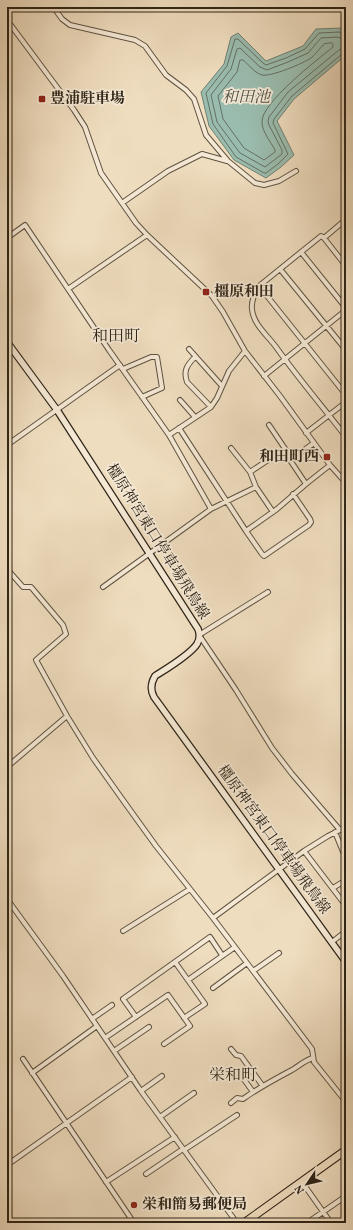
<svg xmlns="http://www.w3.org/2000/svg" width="353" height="1230" viewBox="0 0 353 1230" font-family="Vollkorn,'Noto Serif JP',serif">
<rect width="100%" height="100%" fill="#efddbf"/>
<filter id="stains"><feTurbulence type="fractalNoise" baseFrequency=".005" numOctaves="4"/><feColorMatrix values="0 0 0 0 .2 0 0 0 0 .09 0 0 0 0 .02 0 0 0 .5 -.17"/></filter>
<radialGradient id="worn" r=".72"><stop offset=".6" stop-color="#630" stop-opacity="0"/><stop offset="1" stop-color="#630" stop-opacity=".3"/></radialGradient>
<path fill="#9abcae" stroke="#6f8072" d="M 343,28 L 346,36 L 346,55 L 294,99 L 277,121 L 294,155 L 281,167 L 266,178 L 234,160 L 209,126 L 201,92 L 224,64 L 231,37 L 238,33 L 266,61 L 303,46 L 316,29 Z"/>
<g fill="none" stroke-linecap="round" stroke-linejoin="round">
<path stroke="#647063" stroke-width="1" d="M 346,35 L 343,35 L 340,32 L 319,33 L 305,49 L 286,58 L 266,65 L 263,63 L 238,39 L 235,39 L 227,66 L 206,93 L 213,124 L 236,157 L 264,173 L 266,173 L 278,164 L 288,154 L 273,123 L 274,119 L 292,96 L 342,54 L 346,53
M 346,40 L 337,37 L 321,38 L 308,53 L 288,62 L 267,70 L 260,67 L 240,48 L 237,49 L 231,69 L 211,95 L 217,122 L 240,153 L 265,167 L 282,154 L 282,150 L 269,125 L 268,121 L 269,117 L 288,92 L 339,50 L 346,48
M 332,43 L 333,45 L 333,47 C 317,60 261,103 262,122 C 262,132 271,142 275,150 L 275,152 L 264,160 L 244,148 L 223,119 L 218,96 L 237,72 L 240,60 L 243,60 C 249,65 255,73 262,75 C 271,77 304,63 311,58 C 316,54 320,48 324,44 Z"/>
<defs>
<path id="street" d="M 60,7 L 57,12 L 62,19 L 70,25 L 135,40 L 145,46 L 166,75 L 186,90 L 194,99 L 206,135 L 228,161 L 255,183 L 264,185 L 279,181 L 296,171
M 7,20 L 74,110 L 85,127 L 101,173 L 136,223 L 147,235 L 212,296 L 223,312 L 245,351 L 280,396 L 330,465 L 346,483
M 122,203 L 168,171 L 202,154 L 227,161
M 346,223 L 344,221 L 324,238 L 321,236 L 259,286 C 255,290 251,303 252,309 C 253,324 268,336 276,347 C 298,378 323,407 346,437
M 7,238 L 25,225 L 109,350 L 169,435 L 211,509
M 324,238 L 346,266
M 301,252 L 346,308
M 280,269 L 346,350
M 259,286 L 346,395
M 68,289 L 147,235
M 189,349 L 222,386
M 195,357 C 187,365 183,371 187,382 L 211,407
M 123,369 L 151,357 L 157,357 L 162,388 L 142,397
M 264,376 L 346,310
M 180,400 L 195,417
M 269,425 L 292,459
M 179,428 L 246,531 L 277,509 L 306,484 L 330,465
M 306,433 L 346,402
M 169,435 L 211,407 L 217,398 L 229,371 L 245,351
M 7,445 L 120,365
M 231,448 L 250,472 L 256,487 L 273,512
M 250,472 L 268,460
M 306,484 L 290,460 L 314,443
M 246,531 L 262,554 L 264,556 L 309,525 L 311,522 L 310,519 L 293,494
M 7,569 L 23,587 L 31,587 L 63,625 L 66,634 L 36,660 L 67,716 L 93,758 L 125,803 L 156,846 L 213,918 L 312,1049 L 314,1062 L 346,1102
M 103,587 L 211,509 L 256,487
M 268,592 L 199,635 L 236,690 L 272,748 L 292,774 L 340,830 L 346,827
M 7,767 L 67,716
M 335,832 L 346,859
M 304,851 L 346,906
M 333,888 L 346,880
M 7,899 L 63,976 L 141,1091 L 237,1223
M 213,918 L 304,851 L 328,836 L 340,830
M 123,931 L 190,889
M 332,942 L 346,931
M 175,962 L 205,1004 L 184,1018
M 253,971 L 279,953
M 188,980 L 235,947
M 213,988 L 247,963
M 136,1017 L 123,999 L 210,937 L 222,955
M 92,1019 L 112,1005
M 105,1038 L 168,995 L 190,1026 L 164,1044
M 231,1049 L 236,1055 L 241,1056 L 262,1085
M 114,1051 L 149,1027
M 23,1059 L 134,1223
M 32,1073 L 97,1026
M 243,1078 L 253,1092
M 141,1091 L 162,1076
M 231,1103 L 237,1098 L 243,1099 C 258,1088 275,1079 292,1070 C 299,1066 305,1060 313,1058
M 160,1117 L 194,1093
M 184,1150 L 237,1115
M 7,1165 L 132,1077
M 146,1174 L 183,1149
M 106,1182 L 175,1137
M 302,1182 L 331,1223
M 307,1223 L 346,1196"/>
<path id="secondary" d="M 7,342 L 57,410 L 198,629 C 200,634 200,639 197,644 C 190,655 166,669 155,676 C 151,683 150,690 154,697 L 346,962"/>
<path id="highway" d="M 244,1223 L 346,1150"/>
</defs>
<use href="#street" stroke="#5e5342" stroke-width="6"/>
<use href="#secondary" stroke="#2e2518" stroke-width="8"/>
<use href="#highway" stroke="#2e2518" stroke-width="9"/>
<use href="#street" stroke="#f5e9d5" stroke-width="4"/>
<use href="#secondary" stroke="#f5e9d5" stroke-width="5.5"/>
<use href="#highway" stroke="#efddbf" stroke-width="7"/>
</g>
<g fill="#8f2418" stroke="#f5e9d5" stroke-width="1.5">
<rect x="38" y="95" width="8" height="8" rx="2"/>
<rect x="202" y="288" width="8" height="8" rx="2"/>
<rect x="323" y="453" width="8" height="8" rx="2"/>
<circle cx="134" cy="1205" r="4"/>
</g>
<g text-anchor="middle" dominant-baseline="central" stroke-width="3.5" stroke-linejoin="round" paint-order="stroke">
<g font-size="15" font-weight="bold" fill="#2e2518" stroke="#f5e9d5" text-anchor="start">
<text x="50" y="99">豊浦駐車場</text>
<text x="214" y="292">橿原和田</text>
<text x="319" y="457" text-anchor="end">和田町西</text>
<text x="142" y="1205">栄和簡易郵便局</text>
</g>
<g font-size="15" fill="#2e2518" stroke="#f5e9d5">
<text transform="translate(157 542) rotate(58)">橿原神宮東口停車場飛鳥線</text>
<text transform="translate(273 840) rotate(54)">橿原神宮東口停車場飛鳥線</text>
</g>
<g font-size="16" font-style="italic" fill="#4e5245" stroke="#f5e9d5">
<text x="246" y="98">和田池</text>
</g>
<g font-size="16" fill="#2e2518" stroke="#f5e9d5">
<text x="116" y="337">和田町</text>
<text x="233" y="1076">栄和町</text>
</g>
</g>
<rect width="353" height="1230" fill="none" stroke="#efddbf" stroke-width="24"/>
<rect x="8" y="8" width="337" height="1214" fill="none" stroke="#2e2518" stroke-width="2"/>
<rect x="12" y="12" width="329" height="1206" fill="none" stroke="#2e2518"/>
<g transform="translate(307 1184) rotate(235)" stroke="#f5e9d5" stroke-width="3" paint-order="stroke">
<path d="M0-3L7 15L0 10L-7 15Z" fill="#2e2518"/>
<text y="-6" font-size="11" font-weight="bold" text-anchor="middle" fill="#2e2518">N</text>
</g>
<rect width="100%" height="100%" filter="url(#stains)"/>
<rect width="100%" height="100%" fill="url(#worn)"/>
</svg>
